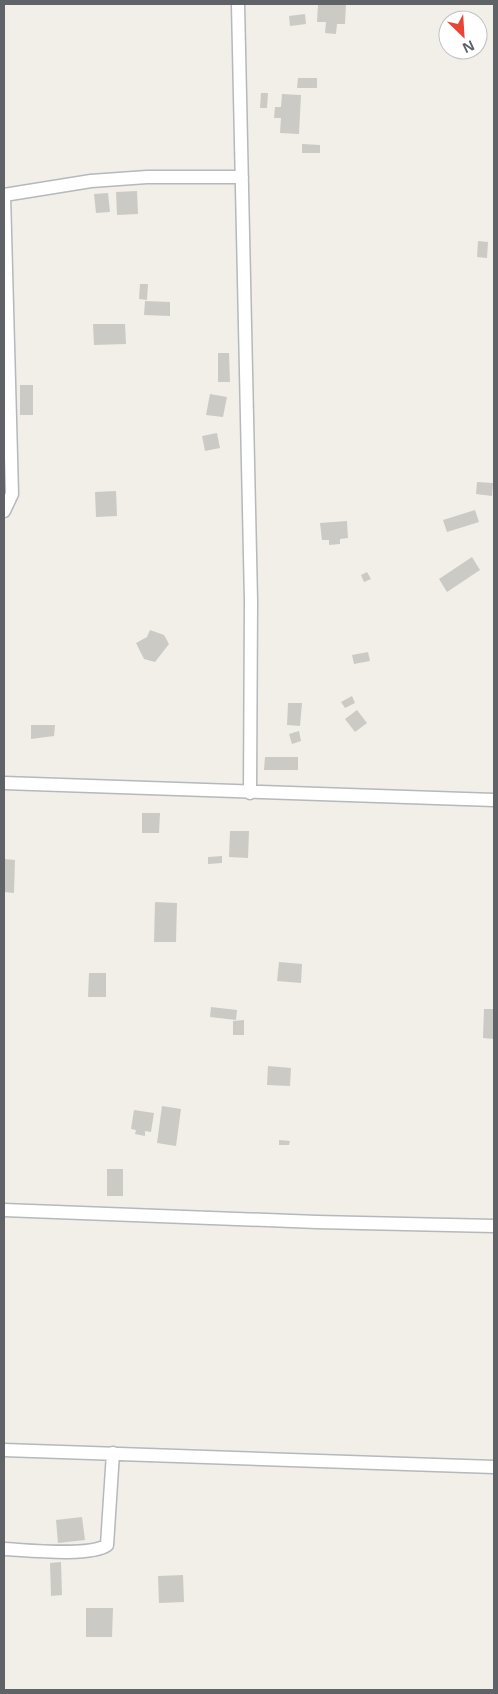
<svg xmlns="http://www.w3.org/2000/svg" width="498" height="1694" font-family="'Noto Sans',sans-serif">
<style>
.building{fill:#cccac5}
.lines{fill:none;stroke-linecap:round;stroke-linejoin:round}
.minor-casing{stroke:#b5b8bc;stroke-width:15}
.minor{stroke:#fff;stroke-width:12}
</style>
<rect width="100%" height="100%" fill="#f1efe8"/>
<path class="building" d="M318 4H346L345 24H337L336 34 325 33 326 22H317Z
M305 14 306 24 290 26 289 16Z
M298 78H317V88H297Z
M261 93H268L267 108H260Z
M282 94 301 95 299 134 280 133 281 118H274L275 107H281Z
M302 144 320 145V153H302Z
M137 191 138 214 117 215 116 192Z
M108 193 110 212 96 213 94 194Z
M478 241 488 242 487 258 477 257Z
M140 284H148L147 300 139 299Z
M145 301 170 302V316L144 315Z
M93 324H125L126 344 94 345Z
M218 353H229L230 382H218Z
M20 385H33V415H20Z
M210 394 227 397 223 417 206 415Z
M217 433 220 448 205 451 202 436Z
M477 482 493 483 492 496 476 494Z
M116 491 117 516 96 517 95 492Z
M475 510 479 522 447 532 443 520Z
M347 521 348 538 340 539V544L329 545V540H322L320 523Z
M472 557 480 570 447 592 439 579Z
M367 572 371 579 364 582 361 575Z
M150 630 164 635 169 644 155 662 144 659 136 643 147 637Z
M368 652 370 661 354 664 352 655Z
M352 696 355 703 345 708 341 702Z
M288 703H302L300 726 287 725Z
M357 710 367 723 355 732 345 719Z
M31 725H55L54 736 31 739Z
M299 731 301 741 292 744 289 734Z
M265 757H298V770H264Z
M142 813H160L159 833H142Z
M230 831H249L248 858 229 857Z
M222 856V863L208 864V857Z
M4 859 15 860 14 893 4 892Z
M155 902 177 903 176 942H154Z
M279 962 302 964 301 983 277 981Z
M89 973H106V997H88Z
M211 1007 237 1010 236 1020 210 1017Z
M484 1009H494V1039L483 1038Z
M244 1020V1035H233V1021Z
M268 1066 291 1068 290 1086 267 1085Z
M162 1106 181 1109 176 1146 157 1143Z
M134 1110 154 1113 151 1132 145 1131V1136L135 1134 136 1130 131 1129Z
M279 1140 290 1141 289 1145H279Z
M107 1169H123V1196H107Z
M82 1517 85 1540 58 1543 56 1520Z
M61 1562 62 1595 51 1596 50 1563Z
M183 1575 184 1602 159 1603 158 1576Z
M86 1608H113L112 1637H86Z"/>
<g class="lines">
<defs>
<path id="minor" d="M238 4 251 601 250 793
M4 195 91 181 147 177H242
M4 511 12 494 4 195
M4 783 494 800
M4 1210 317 1222 494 1226
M4 1450 494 1467
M4 1549C26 1550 91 1557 107 1545L113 1453"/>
</defs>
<use href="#minor" class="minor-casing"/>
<use href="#minor" class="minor"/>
</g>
<rect width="498" height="1694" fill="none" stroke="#5f6368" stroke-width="10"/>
<g transform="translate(463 35) rotate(155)"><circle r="24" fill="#ffffff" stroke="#bfc1c3"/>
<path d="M0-4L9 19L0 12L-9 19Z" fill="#ea4335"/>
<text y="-8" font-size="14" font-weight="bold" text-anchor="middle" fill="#5f6368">N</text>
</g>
</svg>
